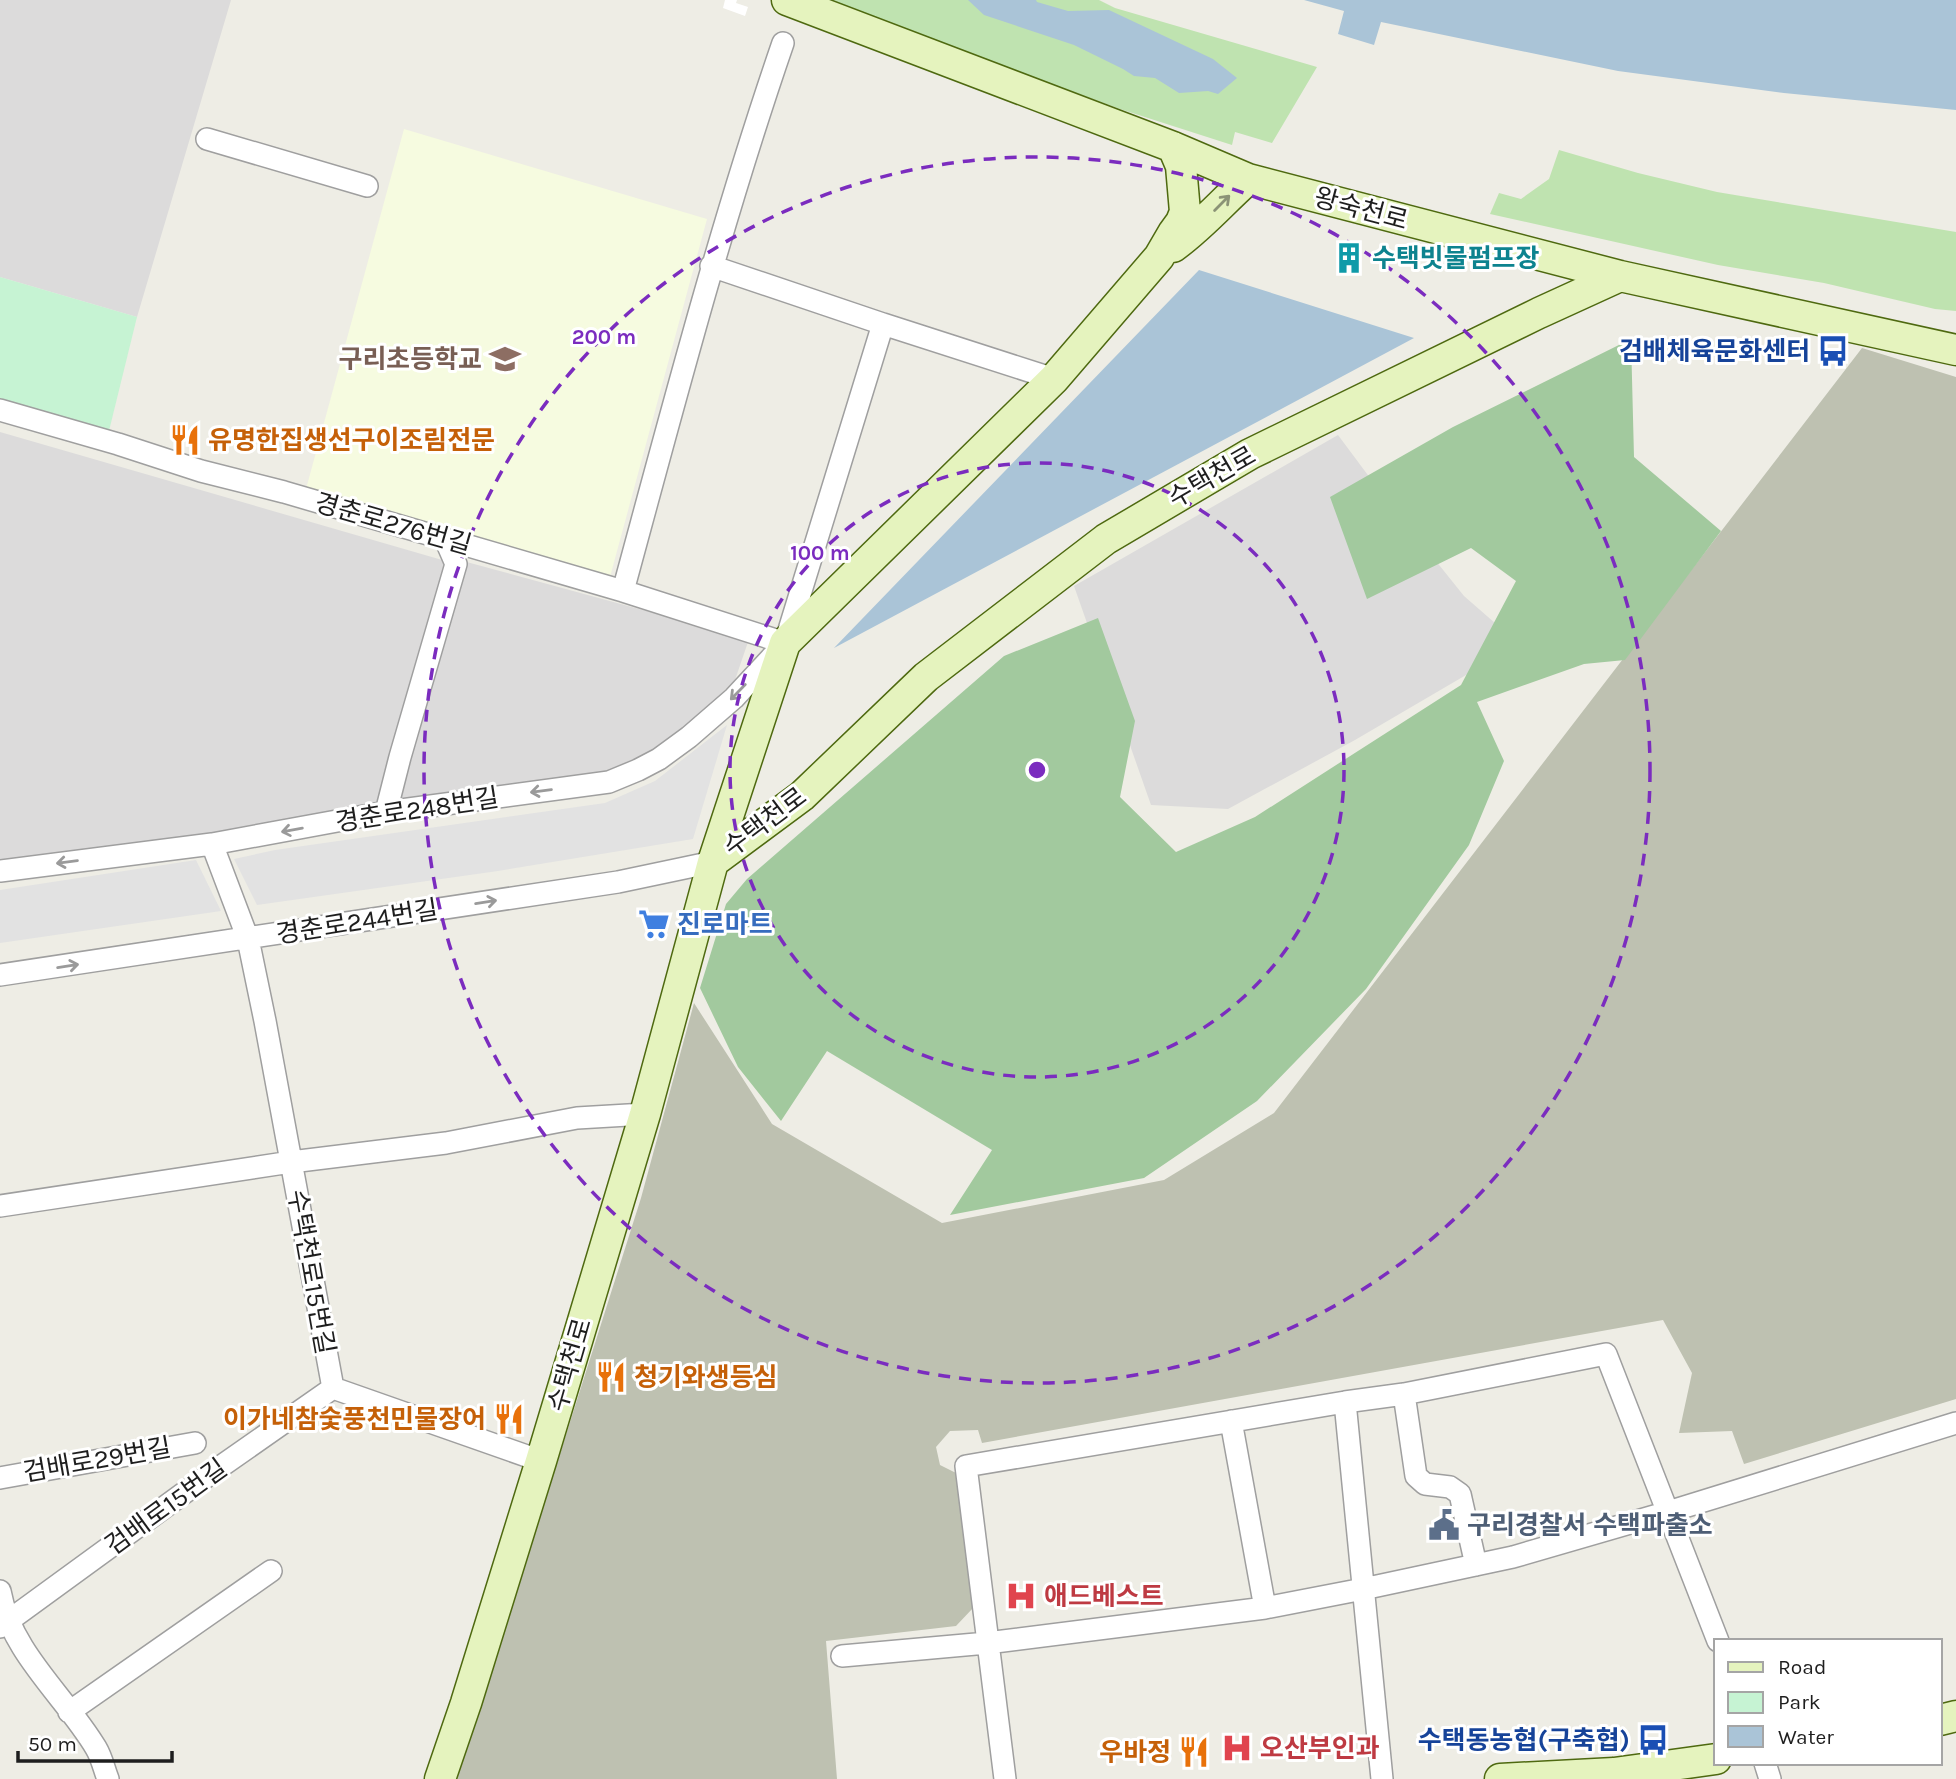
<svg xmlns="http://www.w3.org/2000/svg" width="1956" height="1779" font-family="Karla,'Noto Sans KR',sans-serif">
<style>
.residential{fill:#dcdbdb}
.education{fill:#f6fbe0}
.construction{fill:#bec1b1}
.grass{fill:#bfe3b0}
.forest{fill:#a2c99e}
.park{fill:#c6f3d3}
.parking{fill:#e2e2e2}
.water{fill:#aac4d7}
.pier{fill:#fff}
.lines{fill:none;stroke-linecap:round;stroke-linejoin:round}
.street-casing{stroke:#9f9f9f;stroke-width:24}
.secondary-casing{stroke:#4e6910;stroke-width:33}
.street{stroke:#fff;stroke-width:21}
.secondary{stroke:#e5f3be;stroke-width:30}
.oneway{stroke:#8b9376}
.oneway2{stroke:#9a9a9a}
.ring{fill:none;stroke:#7b2cbf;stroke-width:3.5;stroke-dasharray:12 9}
.labels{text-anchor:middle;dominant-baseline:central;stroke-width:6;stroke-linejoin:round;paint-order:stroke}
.street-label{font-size:26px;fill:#1e1e1e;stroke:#fff}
.culture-label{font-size:26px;font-weight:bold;fill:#0d838f;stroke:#fff;text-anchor:start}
.transit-label{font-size:26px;font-weight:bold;fill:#164399;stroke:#fff;text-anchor:end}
.education-label{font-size:26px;font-weight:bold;fill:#785e54;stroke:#fff;text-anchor:end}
.food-label{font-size:26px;font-weight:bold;fill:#c56008;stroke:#fff;text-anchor:start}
.shop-label{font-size:26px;font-weight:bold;fill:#366cbe;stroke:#fff;text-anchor:start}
.service-label{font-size:26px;font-weight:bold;fill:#4e5e75;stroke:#fff;text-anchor:start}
.health-label{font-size:26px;font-weight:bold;fill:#be3a42;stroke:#fff;text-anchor:start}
.centre{fill:#7b2cbf;stroke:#fff;stroke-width:3.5}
.ring-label{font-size:21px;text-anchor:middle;font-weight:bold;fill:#7b2cbf;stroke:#fff;stroke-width:6;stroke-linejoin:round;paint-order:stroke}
</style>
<rect width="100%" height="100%" fill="#eeede5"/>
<path class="residential" d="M0 0H231L137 317 0 277Z
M0 432 456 564 373 819 0 879Z
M1338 435 1379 490 1464 596 1519 644 1355 740 1228 809 1151 805 1074 586Z
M463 561 749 639 735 680 647 767 396 815Z"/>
<path class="education" d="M404 129 707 219 607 588 303 500Z"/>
<path class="construction" d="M1862 348 1956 377V1399L1744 1464 1732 1431 1679 1433 1692 1373 1663 1320 982 1443 978 1430 950 1431 936 1447 940 1465 958 1474 973 1608 956 1626 826 1641 837 1779H457L641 1198 694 1003 772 1124 942 1223 1164 1180 1274 1113Z"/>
<path class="grass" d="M821 0H1099L1115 8 1317 67 1272 143 1235 132 1232 145 1120 109Z
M1559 150 1638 173 1717 192 1956 232V311L1935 309 1824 283 1718 265 1490 214 1499 193 1521 199 1549 179Z"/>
<path class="forest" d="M1631 339 1634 457 1721 531 1625 660 1584 664 1477 702 1504 761 1469 845 1366 989 1257 1101 1144 1178 950 1215 992 1150 827 1051 781 1121 738 1067 700 988 726 904 747 879 1004 656 1098 618 1135 721 1120 797 1176 852 1255 817 1461 685 1516 581 1471 548 1367 599 1330 497 1453 427Z"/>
<path class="park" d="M0 277 137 317 107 439 0 412Z"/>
<path class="parking" d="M727 725 693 839 498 871 257 905 234 859 275 850 605 803 655 781Z
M196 860 221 911 0 943V890Z"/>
<path class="water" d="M968 0H1036L1037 2 1068 11 1109 10 1213 59 1237 78 1218 94 1208 91 1179 93 1155 78 1134 76 1123 69 1074 45 984 15Z
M1304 0H1956V110L1784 93 1618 71 1381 22 1374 45 1338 34 1344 11Z
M1199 270 1414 338 834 648Z"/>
<path class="pier" d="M725 0H737L736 3 748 7 745 16 723 8Z"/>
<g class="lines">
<defs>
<path id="street" d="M207 139 367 186
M883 324 1054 379
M0 410 118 444 201 471 284 492 623 591 785 643
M623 591C673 407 721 223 783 43
M386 812 400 757 456 564 446 541
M212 844 248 939 265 1021 333 1388 541 1461
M0 871 212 844 386 812 609 782 638 770 659 759 689 737 734 698 785 643 883 324 711 266
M0 975 618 882 713 862
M0 1206 291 1162 446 1143 577 1118 645 1114
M1404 1394 1416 1476 1425 1484 1450 1487 1460 1494 1476 1565
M1345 1402 1382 1779
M1231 1421 1265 1608
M0 1478 195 1443
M0 1591C11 1653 65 1696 96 1748 102 1758 104 1769 108 1779
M0 1627 210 1474 333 1388
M842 1656 987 1643 1265 1608 1363 1589 1513 1557 1668 1512 1956 1423
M69 1712 271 1571
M1765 1763 1770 1779
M1005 1779 966 1466 1345 1402 1404 1394 1606 1354 1718 1641"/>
<path id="secondary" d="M787 0 1173 147 1248 179 1620 276 1956 350
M1173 247C1201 227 1223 201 1248 179
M713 862 802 796 926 677 1106 539 1250 454 1539 313 1620 276
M1940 1720 1956 1716
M440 1779 466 1703 541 1461 645 1114 713 862 785 643 1054 379 1159 257 1173 233 1181 222 1185 212 1181 166 1173 147
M1500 1779 1614 1773 1716 1759"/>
</defs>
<use href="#street" class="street-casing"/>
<use href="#secondary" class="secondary-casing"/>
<use href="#street" class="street"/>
<use href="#secondary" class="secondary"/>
</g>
<defs><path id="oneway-shaft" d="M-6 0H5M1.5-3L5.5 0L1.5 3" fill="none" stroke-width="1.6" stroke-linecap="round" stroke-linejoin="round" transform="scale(1.75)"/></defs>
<use class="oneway" href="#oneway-shaft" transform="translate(1222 203) rotate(-45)"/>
<g class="oneway2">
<use href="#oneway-shaft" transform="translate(738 692) rotate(134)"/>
<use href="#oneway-shaft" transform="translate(541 791) rotate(173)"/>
<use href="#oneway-shaft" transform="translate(292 830) rotate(170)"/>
<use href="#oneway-shaft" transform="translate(67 862) rotate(173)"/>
<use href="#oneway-shaft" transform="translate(486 902) rotate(-9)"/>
<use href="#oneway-shaft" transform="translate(68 966) rotate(-9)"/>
</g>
<g class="ring">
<circle cx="1037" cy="770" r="307"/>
<circle cx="1037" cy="770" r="613"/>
</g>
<defs>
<symbol id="building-bare" viewBox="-9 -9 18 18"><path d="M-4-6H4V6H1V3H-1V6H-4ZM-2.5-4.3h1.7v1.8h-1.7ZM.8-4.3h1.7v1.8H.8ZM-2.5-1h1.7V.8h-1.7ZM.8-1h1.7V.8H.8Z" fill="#0f9aa8" stroke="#fff" stroke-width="2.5" paint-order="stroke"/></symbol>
<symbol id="bus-bare" viewBox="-9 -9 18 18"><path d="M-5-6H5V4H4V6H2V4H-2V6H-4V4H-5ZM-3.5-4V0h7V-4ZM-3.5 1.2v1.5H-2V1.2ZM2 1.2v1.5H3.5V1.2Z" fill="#1a4fb4" stroke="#fff" stroke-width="2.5" paint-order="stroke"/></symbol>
<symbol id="school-bare" viewBox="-9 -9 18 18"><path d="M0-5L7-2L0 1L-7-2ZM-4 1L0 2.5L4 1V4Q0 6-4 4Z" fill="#8d6e63" stroke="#fff" stroke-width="2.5" paint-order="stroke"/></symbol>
<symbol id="restaurant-bare" viewBox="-9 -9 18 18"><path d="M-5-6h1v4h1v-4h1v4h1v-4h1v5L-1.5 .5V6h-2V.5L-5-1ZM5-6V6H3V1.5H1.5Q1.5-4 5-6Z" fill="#e8710a" stroke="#fff" stroke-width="2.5" paint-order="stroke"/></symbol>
<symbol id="supermarket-bare" viewBox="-9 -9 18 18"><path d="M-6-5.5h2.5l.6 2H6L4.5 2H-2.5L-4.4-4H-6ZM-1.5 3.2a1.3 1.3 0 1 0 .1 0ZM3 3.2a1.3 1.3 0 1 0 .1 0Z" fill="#3f7fe0" stroke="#fff" stroke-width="2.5" paint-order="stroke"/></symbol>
<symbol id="civic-bare" viewBox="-9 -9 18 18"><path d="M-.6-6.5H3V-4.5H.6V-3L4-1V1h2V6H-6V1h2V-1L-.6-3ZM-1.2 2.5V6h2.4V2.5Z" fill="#5c6f8a" stroke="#fff" stroke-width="2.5" paint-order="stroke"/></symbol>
<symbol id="hospital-bare" viewBox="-9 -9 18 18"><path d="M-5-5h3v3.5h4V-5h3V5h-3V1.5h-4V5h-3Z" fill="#e0444e" stroke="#fff" stroke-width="2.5" paint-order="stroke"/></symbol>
</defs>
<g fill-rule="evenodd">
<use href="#building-bare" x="1327" y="236" width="44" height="44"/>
<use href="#bus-bare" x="1811" y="329" width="44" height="44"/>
<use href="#school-bare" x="483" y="337" width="44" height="44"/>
<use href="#restaurant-bare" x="163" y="418" width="44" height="44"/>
<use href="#supermarket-bare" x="632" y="902" width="44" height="44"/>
<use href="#restaurant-bare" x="589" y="1355" width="44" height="44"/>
<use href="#restaurant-bare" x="487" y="1397" width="44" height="44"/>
<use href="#civic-bare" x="1422" y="1503" width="44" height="44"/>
<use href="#hospital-bare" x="999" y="1574" width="44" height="44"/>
<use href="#bus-bare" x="1631" y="1718" width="44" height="44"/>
<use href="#hospital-bare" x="1215" y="1726" width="44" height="44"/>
<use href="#restaurant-bare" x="1172" y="1730" width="44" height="44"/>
</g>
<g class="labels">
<g class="street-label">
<text transform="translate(1361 209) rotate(15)">왕숙천로</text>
<text transform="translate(1212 477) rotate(-30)">수택천로</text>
<text transform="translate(393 524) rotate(16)">경춘로276번길</text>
<text transform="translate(417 810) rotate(-9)">경춘로248번길</text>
<text transform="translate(765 822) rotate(-37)">수택천로</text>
<text transform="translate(357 922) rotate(-9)">경춘로244번길</text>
<text transform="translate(311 1272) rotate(80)">수택천로15번길</text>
<text transform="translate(570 1365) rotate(-74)">수택천로</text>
<text transform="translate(97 1460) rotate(-10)">검배로29번길</text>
<text transform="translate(166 1507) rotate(-36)">검배로15번길</text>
</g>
<g class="culture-label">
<text x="1372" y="258">수택빗물펌프장</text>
</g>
<g class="transit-label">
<text x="1810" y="351">검배체육문화센터</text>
<text x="1630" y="1740">수택동농협(구축협)</text>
</g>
<g class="education-label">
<text x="482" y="359">구리초등학교</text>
</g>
<g class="food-label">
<text x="208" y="440">유명한집생선구이조림전문</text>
<text x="634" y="1377">청기와생등심</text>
<text x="486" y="1419" text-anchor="end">이가네참숯풍천민물장어</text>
<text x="1171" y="1752" text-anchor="end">우바정</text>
</g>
<g class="shop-label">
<text x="677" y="924">진로마트</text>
</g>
<g class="service-label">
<text x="1467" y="1525">구리경찰서 수택파출소</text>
</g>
<g class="health-label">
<text x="1044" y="1596">애드베스트</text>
<text x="1260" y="1748">오산부인과</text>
</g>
</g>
<circle cx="1037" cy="770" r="10" class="centre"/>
<g class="ring-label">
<text x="604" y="344">200 m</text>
<text x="820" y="560">100 m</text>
</g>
<rect x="1714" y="1639" width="228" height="126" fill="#ffffff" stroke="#a5a5a5" stroke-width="2"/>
<rect x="1728" y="1662" width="35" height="10" fill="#e5f3be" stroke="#a5a5a5" stroke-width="2"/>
<text x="1778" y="1674" font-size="21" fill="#1e1e1e">Road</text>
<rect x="1728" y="1692" width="35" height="21" fill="#c6f3d3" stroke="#a5a5a5" stroke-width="2"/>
<text x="1778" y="1709" font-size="21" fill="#1e1e1e">Park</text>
<rect x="1728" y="1726" width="35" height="21" fill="#aac4d7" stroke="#a5a5a5" stroke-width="2"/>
<text x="1778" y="1744" font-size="21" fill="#1e1e1e">Water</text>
<path d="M18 1751v10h154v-10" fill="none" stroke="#1e1e1e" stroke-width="3.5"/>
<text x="28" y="1751" font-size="21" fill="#1e1e1e" stroke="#ffffff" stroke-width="5" paint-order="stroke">50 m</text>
</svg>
